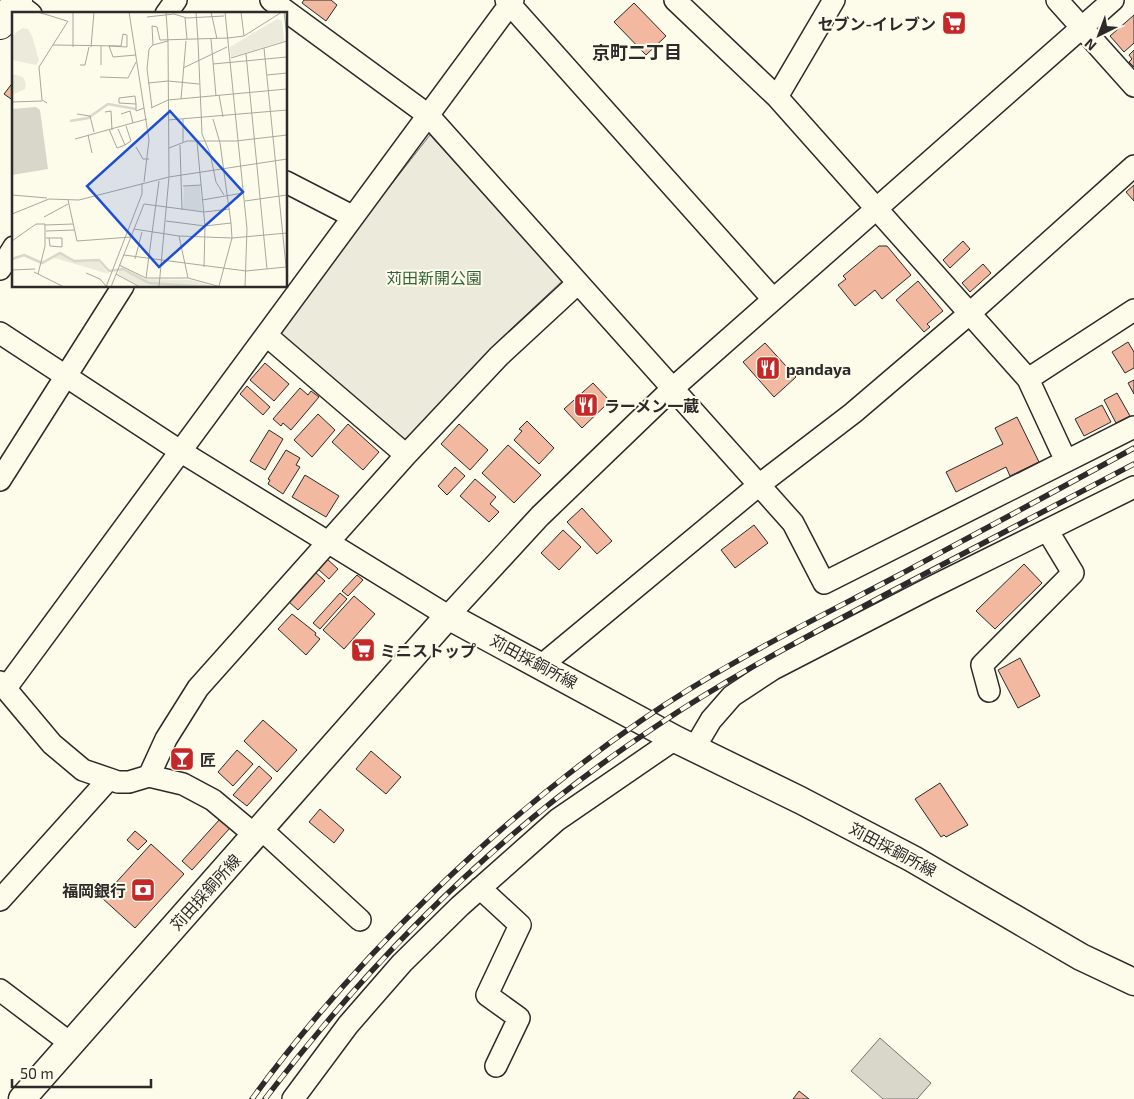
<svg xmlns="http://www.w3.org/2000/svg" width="1134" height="1099" font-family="'Exo 2','Noto Sans JP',sans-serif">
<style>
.green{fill:#ecebdb;stroke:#74746e}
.water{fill:#d8d7c9;stroke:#74746e}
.building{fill:#f2b8a0;stroke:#2b2b2b}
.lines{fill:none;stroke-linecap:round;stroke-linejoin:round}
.minor-casing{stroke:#2b2b2b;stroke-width:24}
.major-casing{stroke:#2b2b2b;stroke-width:29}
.highway-casing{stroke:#2b2b2b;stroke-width:30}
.minor{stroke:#fdfbea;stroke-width:21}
.major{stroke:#fdfbea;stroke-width:26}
.highway{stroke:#fdfbea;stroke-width:28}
.rail-casing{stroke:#2b2b2b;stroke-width:5.5}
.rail{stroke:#fdfbea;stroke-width:4;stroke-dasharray:11;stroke-linecap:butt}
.labels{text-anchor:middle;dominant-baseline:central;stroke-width:4;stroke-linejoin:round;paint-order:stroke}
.poi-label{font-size:16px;font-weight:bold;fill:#2b2b2b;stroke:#fdfbea;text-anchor:start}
.park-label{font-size:16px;fill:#34623c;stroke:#fdfbea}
.street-label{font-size:16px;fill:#2b2b2b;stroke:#fdfbea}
.neighbourhood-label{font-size:18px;font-weight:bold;fill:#2b2b2b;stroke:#fdfbea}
.inset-river{fill:none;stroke:#d8d7c9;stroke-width:2.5}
.inset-road{fill:none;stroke:#a9a89e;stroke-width:1}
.view{fill:#1d4ed8;fill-opacity:0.15;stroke:#1d4ed8;stroke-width:2.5}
.inset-edge{fill:none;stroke:#2b2b2b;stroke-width:2.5}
</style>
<rect width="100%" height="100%" fill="#fdfbea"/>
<path class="green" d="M430 135 562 281 492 347 404 442 276 332Z"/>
<path class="water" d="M880 1038 931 1083 917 1099H883L851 1071Z"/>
<path class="building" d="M304 0H331L337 5 326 21 302 3Z
M634 3 666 36 646 55 614 22Z
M1134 15V43L1124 52 1110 36Z
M1134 50V67L1129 62 1132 59 1129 55Z
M14 81V101L4 94Z
M1134 185V201L1126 192Z
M963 241 970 249 950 268 943 260Z
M879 246H887L911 275 882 299 875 290 855 306 838 285 846 279 843 276Z
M983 264 991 273 970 292 962 283Z
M918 281 943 311 927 324 930 327 924 332 896 300Z
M1128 342 1134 352V368L1125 373 1112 352Z
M765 343 796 377 774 397 743 362Z
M265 363 289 384 274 401 250 380Z
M1134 380V394L1128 383Z
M593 383 610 401 582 428 564 409Z
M247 386 270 407 263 415 240 394Z
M300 388 308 395 311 391 319 397 291 430 283 423 281 426 273 419Z
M1117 393 1130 416 1116 423 1104 400Z
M1102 405 1111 422 1084 436 1075 419Z
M318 414 335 430 312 457 294 440Z
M1017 417 1039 462 1010 476 1006 467 956 492 946 472 1003 444 995 428Z
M527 421 554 448 539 464 514 440 522 431 519 429Z
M348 424 379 452 363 470 332 442Z
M459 424 488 450 470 470 441 444Z
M269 430 283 439 265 470 250 461Z
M508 445 541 475 514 503 482 473Z
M286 450 300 458 296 465 300 467 283 494 268 484 270 480 268 479Z
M455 467 465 476 447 495 438 486Z
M305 475 339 496 326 517 292 497Z
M475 479 496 497 490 504 499 512 489 522 460 496Z
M582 508 612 541 597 554 567 522Z
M754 525 768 543 735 568 721 550Z
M563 530 581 547 559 570 541 553Z
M327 559 338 569 329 579 318 569Z
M1024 564 1042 583 995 629 976 611Z
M315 572 325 581 298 610 289 602Z
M357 575 363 580 348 596 342 591Z
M340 593 347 599 320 629 313 623Z
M354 596 375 614 344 649 323 630Z
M292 614 316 633 315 635 320 639 306 655 278 629Z
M1020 658 1040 696 1018 708 998 670Z
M263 720 297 750 277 772 244 741Z
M237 750 253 764 233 786 218 772Z
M371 751 401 777 386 794 356 769Z
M259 766 272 778 247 806 233 795Z
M940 783 968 825 946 837 944 835 941 837 915 799Z
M320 809 344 830 334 843 309 822Z
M220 819 230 828 192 870 182 861Z
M135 831 147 841 138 850 127 840Z
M151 844 184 874 135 928 102 898Z
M799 1091 809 1099H793Z"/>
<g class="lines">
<defs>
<path id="minor" d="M13 0 31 14
M271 0 428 115 793 523 824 583 1134 427
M506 0 773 299
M675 0 777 97 1028 379 1066 461
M1057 0 1134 86
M166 14 176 0
M777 97 834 0
M286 182 352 216
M0 269 14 247
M0 333 180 451 448 616 540 516 672 389 1113 0
M266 335 406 455
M1028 379 1134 310
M0 480 123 286
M542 665 759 485 853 413 969 314 1134 166
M0 682 52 744 83 770 118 782H129L149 776 183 784 213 800 256 836
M6 688 513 0
M989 691 982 665 1073 573 1047 530
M695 747 711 720 732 696 773 669 928 589 1134 487
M149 776 166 739 198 688 406 455 499 356 578 283
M261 829 360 920
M480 888 520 925 487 995 519 1018 496 1066
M0 900 108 780
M0 990 70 1043
M293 1099 348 1025 402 963 460 906 557 820 675 739"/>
<path id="major" d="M22 1099 448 616 675 739 800 800 913 859 1081 957 1134 982"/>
<path id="highway" d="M0 25 18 0"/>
</defs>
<use href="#minor" class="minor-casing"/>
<use href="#major" class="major-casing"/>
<use href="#highway" class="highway-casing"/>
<use href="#minor" class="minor"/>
<use href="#major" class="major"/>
<use href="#highway" class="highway"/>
<defs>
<path id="rail" d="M252 1099C354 959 499 818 642 720 723 664 812 621 899 575 977 533 1056 491 1134 448
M265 1099C374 956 505 826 655 727 730 676 812 634 892 591 973 549 1053 506 1134 464"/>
</defs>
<use href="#rail" class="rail-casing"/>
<use href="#rail" class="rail"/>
</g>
<defs>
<symbol id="supermarket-square" viewBox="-11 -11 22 22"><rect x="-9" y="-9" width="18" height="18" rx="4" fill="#c62828" stroke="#fdfbea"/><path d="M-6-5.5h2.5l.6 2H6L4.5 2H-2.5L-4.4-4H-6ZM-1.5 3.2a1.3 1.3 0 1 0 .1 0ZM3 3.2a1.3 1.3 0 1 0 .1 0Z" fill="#fff"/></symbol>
<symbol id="restaurant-square" viewBox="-11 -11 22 22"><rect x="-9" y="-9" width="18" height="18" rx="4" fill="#c62828" stroke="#fdfbea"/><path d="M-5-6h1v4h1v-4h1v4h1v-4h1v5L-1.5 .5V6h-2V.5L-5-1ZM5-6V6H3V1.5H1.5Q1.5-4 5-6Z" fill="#fff"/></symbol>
<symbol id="bar-square" viewBox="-11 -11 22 22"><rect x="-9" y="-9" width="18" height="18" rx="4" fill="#c62828" stroke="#fdfbea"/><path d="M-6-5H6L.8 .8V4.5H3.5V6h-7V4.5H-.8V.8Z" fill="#fff"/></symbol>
<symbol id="bank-square" viewBox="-11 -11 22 22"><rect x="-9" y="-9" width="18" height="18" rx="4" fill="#c62828" stroke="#fdfbea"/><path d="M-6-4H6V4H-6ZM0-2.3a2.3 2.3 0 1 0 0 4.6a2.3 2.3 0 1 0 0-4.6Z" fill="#fff"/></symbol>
</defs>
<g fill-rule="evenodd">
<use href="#supermarket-square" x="940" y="9" width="28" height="28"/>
<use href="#restaurant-square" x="754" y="354" width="28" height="28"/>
<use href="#restaurant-square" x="572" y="391" width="28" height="28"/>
<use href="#supermarket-square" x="349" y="636" width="28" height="28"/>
<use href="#bar-square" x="168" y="745" width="28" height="28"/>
<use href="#bank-square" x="129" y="876" width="28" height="28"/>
</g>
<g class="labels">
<g class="poi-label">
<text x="936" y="23" text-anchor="end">セブン-イレブン</text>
<text x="786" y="368">pandaya</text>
<text x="604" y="405">ラーメン一蔵</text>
<text x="380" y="650">ミニストップ</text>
<text x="200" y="759">匠</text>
<text x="126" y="890" text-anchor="end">福岡銀行</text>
</g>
<g class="park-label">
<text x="434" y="277">苅田新開公園</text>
</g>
<g class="street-label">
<text transform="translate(534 661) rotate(28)">苅田採銅所線</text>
<text transform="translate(893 849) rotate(28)">苅田採銅所線</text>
<text transform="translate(205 892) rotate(-48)">苅田採銅所線</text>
</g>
<g class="neighbourhood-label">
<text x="637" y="52">京町二丁目</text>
</g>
</g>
<g transform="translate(12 12)">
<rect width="275" height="275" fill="#fdfbea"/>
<path d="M265 7 270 9 272 29 219 45 218 35ZM10 16 16 17 20 24 27 48 24 53 0 48V24ZM0 62 11 65 14 72 13 77 0 83ZM172 174H188L190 199 171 197ZM47 241 61 250 86 249 97 262 39 245ZM109 255 135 267 178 268 206 275H130L106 262Z" fill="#ecebdb"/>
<path d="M24 95 28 98 36 157 0 163V97Z" fill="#d8d7c9"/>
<path class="inset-river" d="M58 109 76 106 96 92 124 97M0 247 12 243 30 251 48 241 62 249 87 248 97 259 111 257 137 271 198 275"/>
<path class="inset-road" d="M26 0 55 9M61 0V35M117 0 137 128 132 170M154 0 156 29M184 0 186 29M199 0 205 27M213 0 235 217 233 275M229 0 232 24M272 0 275 24M135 5 162 2 175 6 212 4M173 6 175 27M216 26 232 24 270 0M199 27 204 84M156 29 141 33 140 14 145 15 148 28 216 26M186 29 190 122 198 141 204 170 212 183M41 33 109 34 111 22 115 23V35L97 34M89 34V53M97 34 101 45 124 43M79 35 82 0M252 36 275 264M234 42 255 257M219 46 275 29M201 52 275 45M68 53H73L77 35M171 56 215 35M255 63 275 61M88 65 116 66 124 50M136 71 156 69 187 72M221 82 275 77M207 83 211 105M169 87 174 29M0 90 30 89M35 91 30 88 27 55 56 9M124 92 123 84 107 86V91L124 92V99L132 96M139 96 156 88 221 82M140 96 135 57 137 37 141 33M93 100 99 99 100 118M65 102 78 104 82 120M109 102 118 99 121 111M171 107V130M201 107 208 131 219 211 220 226 207 274M156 108 275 98M97 117 105 136 113 133M106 117 113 133 119 129 114 114M76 123 80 141M63 127 135 107M185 130 193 214 192 255M168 133 170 198M124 135 131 147H137M157 136 175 129H224L275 123M147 169 134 266H176L209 275M171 174 189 173M0 183 35 186M56 188 65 229 119 225M190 188 231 181M233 189 275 183M0 202 37 187 67 188 157 165 156 29M32 205 56 192M154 209 193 214 219 211M33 213 61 212M122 217 167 224 220 226 275 221M34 219 62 218M167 224 176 266M34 226H50V235L38 234 37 226M0 229 24 212H33V234L26 262M112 243 234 259 274 255M123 247 130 220M107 253 134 266M0 258 23 257M22 260 52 275M74 261 88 267 94 274M104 262 128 275M94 275 130 182V171M99 275 132 192 192 200 218 197M147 275 157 165 275 147"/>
<path class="view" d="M158 99 231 180 147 255 75 174Z"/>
<rect width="275" height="275" class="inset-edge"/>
</g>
<g transform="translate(1099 35) rotate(222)" stroke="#fdfbea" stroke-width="4" paint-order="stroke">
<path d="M0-4L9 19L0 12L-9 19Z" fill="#2b2b2b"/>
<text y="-8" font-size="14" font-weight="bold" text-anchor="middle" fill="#2b2b2b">N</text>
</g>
<path d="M12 1079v8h139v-8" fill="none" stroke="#2b2b2b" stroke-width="2.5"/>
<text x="20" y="1079" font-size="15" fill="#2b2b2b" stroke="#fdfbea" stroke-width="4" paint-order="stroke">50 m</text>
</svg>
